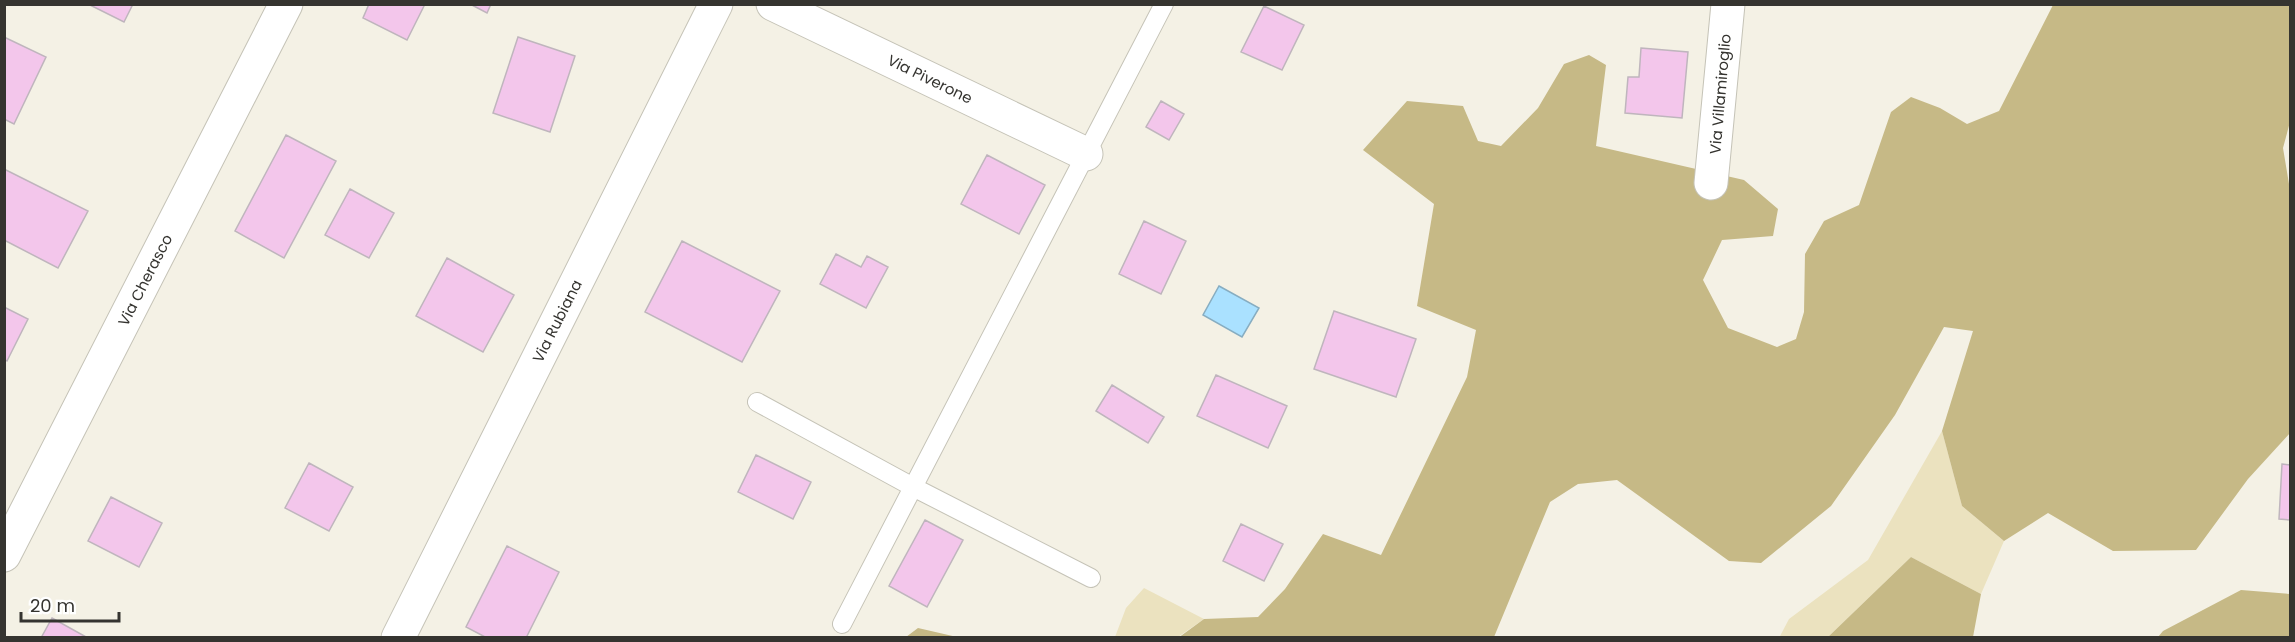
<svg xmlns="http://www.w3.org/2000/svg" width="2295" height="642" font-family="Poppins,sans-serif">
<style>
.green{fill:#ebe2bf}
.forest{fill:#c6b986}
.water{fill:#aae1ff;stroke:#87adc1;stroke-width:1.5}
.building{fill:#f3c6eb;stroke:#bfb5bd;stroke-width:1.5}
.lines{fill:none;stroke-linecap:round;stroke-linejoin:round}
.service-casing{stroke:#c5c3b7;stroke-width:20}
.minor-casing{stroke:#c5c3b7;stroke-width:35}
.service{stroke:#fff;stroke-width:18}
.minor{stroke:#fff;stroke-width:33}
.labels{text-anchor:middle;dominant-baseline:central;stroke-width:4.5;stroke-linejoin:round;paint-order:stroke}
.street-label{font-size:15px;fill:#353430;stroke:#fff}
</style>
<rect width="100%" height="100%" fill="#f4f1e5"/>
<path class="green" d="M1942 431 1962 506 2004 541 1981 594 1911 557 1828 637 1779 638 1789 619 1868 560Z
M1144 588 1204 619 1178 637H1115L1126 608Z"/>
<path class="forest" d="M2053 5H2290V122L2283 148 2290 190V433L2248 479 2196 550 2113 551 2048 513 2004 541 1962 506 1942 431 1973 331 1944 327 1895 415 1831 506 1761 563 1729 561 1617 480 1578 484 1550 502 1494 637 1178 638 1204 619 1258 617 1285 589 1323 534 1381 555 1467 377 1476 330 1417 306 1434 204 1363 150 1407 101 1463 106 1478 141 1501 146 1538 108 1564 64 1589 55 1606 65 1596 146 1744 180 1778 209 1773 236 1722 240 1703 280 1728 328 1777 347 1796 339 1804 312 1805 254 1824 221 1859 205 1891 112 1911 97 1940 108 1967 124 1999 111Z
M1911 557 1981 594 1973 637H1828Z
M2241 590 2290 594V637H2158L2163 631Z
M918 628 957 637H906Z"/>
<path class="water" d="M1219 286 1259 308 1242 337 1203 315Z"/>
<path class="building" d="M88 4H133L124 22Z
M369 4H425L407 40 363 18Z
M470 4H491L487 13Z
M1264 6 1304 25 1282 70 1241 52Z
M4 37 46 57 14 124 4 119Z
M518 37 575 56 550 132 493 113Z
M1641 48 1688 52 1682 118 1625 113 1628 77H1639Z
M1161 101 1184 114 1169 140 1146 127Z
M286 135 336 161 284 258 235 231Z
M987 155 1045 185 1019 234 961 204Z
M4 169 88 211 58 268 4 240Z
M350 189 394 213 369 258 325 235Z
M1144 221 1186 241 1161 294 1119 274Z
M682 241 780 291 742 362 645 312Z
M836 254 861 267 867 256 888 267 866 308 820 284Z
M447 258 514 295 483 352 416 316Z
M4 307 28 319 7 361 4 359Z
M1334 311 1416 339 1396 397 1314 369Z
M1216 375 1287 406 1268 448 1197 416Z
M1112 385 1164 417 1148 443 1096 411Z
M756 455 811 482 793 519 738 492Z
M309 463 353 487 329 531 285 508Z
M2282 464 2290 465V520L2279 519Z
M111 497 162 523 139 567 88 541Z
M925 520 963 540 927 607 889 586Z
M1241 524 1283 544 1264 581 1223 561Z
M507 546 559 572 526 638H487L466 627Z
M52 618 88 638H41Z"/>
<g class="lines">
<defs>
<path id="service" d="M757 402 913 487 1091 578
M842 624 1164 4"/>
<path id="minor" d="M773 4 1086 154
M1711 183 1728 4
M4 555 286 4
M398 638 716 4"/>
</defs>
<use href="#service" class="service-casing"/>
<use href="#minor" class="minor-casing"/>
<use href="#service" class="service"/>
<use href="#minor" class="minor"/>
</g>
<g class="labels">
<g class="street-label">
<text transform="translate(930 79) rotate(26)">Via Piverone</text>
<text transform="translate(1720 94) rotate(-85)">Via Villamiroglio</text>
<text transform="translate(145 280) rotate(-63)">Via Cherasco</text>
<text transform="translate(557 321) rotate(-63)">Via Rubiana</text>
</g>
</g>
<rect width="2295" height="642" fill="none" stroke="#353430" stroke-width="12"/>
<path d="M21 612v9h98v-9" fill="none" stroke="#353430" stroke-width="3"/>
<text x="30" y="612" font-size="18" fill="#353430" stroke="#ffffff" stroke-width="4.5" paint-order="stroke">20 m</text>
</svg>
